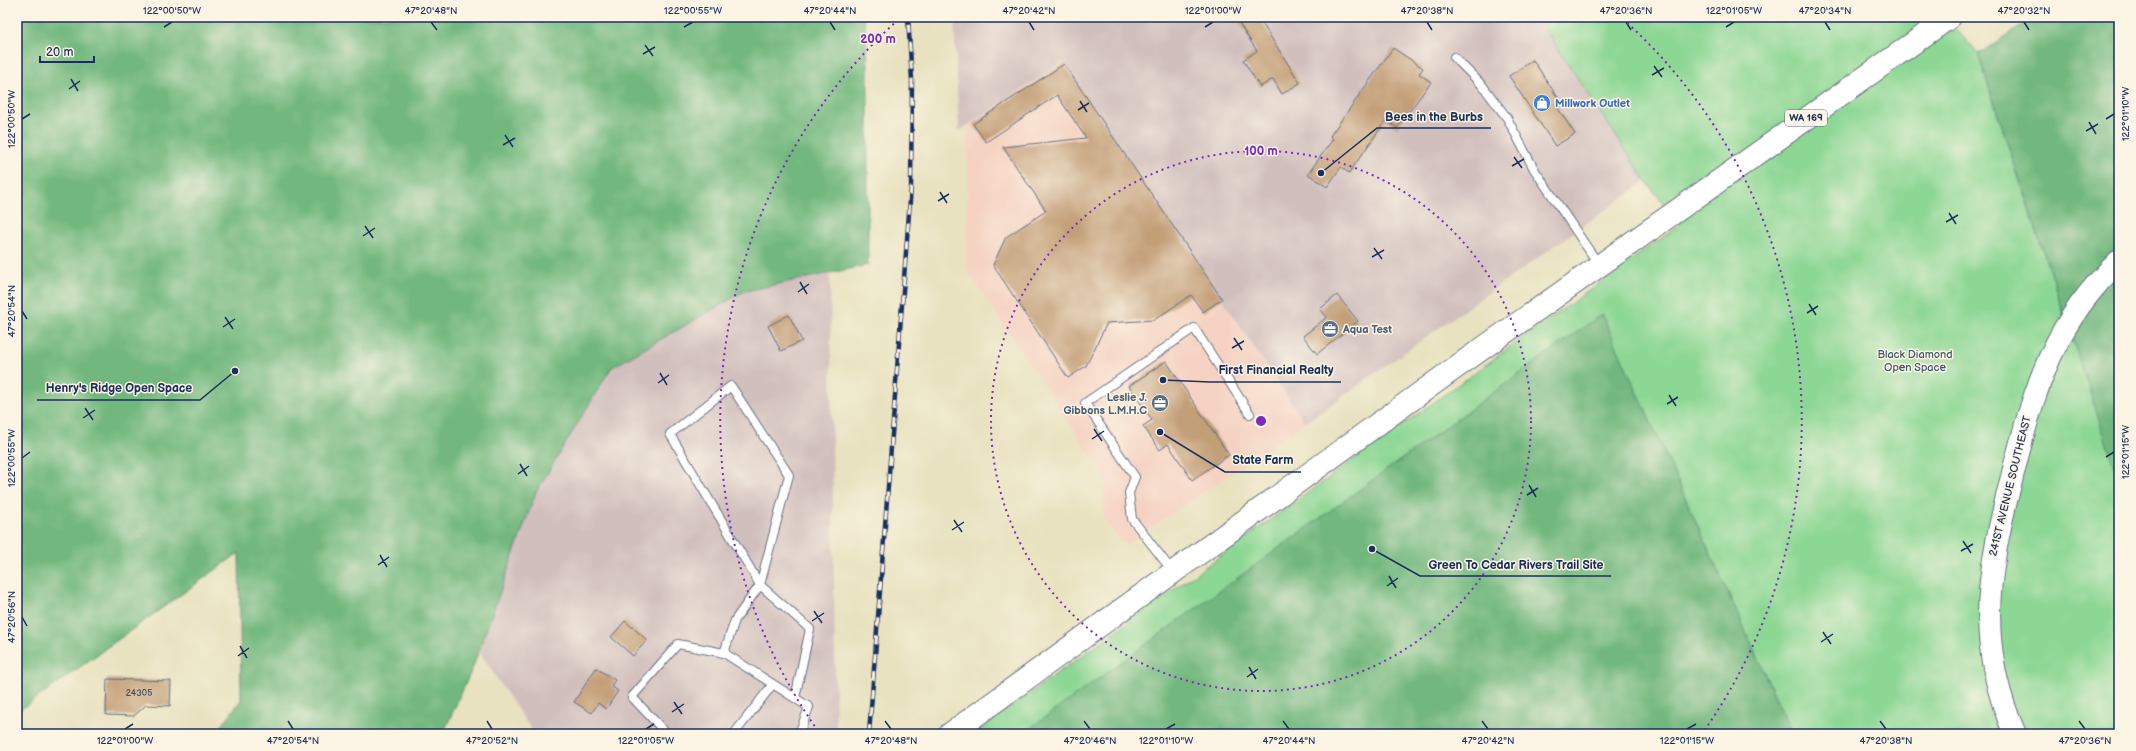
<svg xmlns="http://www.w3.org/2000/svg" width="2136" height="751" font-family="'Balsamiq Sans',sans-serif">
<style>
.built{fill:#f5d2c2}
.industrial{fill:#d1bfbd}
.green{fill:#8dd794;stroke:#548379}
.forest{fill:#72b87e;stroke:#46746e}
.building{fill:#c39f78}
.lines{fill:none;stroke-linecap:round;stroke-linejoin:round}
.lane-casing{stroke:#636e80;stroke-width:10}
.secondary-casing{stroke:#636e80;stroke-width:24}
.primary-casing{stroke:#636e80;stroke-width:24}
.lane{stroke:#fff;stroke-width:8}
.secondary{stroke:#fff;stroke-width:22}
.primary{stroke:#fff;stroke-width:22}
.rail-casing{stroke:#1b2f5e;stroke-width:4.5}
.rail{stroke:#fcf5e5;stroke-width:3;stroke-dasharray:9;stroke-linecap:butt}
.ticks{fill:none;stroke:#1b2f5e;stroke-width:1.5}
.ring{fill:none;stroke:#7b2cbf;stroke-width:2;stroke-dasharray:2 4}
.labels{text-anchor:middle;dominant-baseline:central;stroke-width:3;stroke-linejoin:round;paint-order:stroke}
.number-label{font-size:9px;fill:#454b64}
.shield{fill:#fcf5e5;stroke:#5e6a86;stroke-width:1}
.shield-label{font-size:10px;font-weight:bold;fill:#1b2f5e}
.shop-label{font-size:11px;font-weight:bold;fill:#366cbe;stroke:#fcf5e5;text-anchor:start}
.service-label{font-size:11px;font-weight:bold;fill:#4e5e75;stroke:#fcf5e5;text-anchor:start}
.park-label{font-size:11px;fill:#38596c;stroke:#fcf5e5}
.street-label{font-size:11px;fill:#1b2f5e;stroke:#fcf5e5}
.centre{fill:#7b2cbf;stroke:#fcf5e5;stroke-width:2}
.ring-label{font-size:12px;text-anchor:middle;font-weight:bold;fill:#7b2cbf;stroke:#fcf5e5;stroke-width:3;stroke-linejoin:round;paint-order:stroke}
.leader{fill:none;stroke:#1b2f5e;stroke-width:1.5}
.callout-dot{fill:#1b2f5e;stroke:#fcf5e5;stroke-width:1.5}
.callout-label{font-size:12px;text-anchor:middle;font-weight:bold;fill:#1b2f5e;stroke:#fcf5e5;stroke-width:3;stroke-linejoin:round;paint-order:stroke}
.neatline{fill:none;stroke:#1b2f5e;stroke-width:1.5}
.ticks-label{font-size:10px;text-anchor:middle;fill:#1b2f5e}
</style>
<rect width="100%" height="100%" fill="#fcf5e5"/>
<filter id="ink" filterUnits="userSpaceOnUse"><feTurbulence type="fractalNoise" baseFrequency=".025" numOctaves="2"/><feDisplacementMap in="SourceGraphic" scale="8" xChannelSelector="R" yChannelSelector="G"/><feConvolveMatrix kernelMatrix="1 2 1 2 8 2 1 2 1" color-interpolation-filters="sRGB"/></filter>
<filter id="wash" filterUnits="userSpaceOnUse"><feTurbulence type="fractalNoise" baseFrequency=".012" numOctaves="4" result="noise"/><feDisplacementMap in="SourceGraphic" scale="16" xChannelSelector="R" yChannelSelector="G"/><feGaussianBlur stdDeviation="0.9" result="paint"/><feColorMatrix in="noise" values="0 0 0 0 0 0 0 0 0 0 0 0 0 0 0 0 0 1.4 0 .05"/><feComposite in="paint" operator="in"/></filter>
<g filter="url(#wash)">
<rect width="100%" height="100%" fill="#e8e2c0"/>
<path class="built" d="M1063 62 1305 423 1125 546 1103 519 1105 476 967 270 968 125Z"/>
<path class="industrial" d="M954 17H1537L1646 181 1305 423 1063 62 959 131Z
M829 205 836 734H534L363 477Z"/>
<path class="green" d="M1537 17H1945L1978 54 2076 351 2119 290V734H1792L1660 443 1255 734H973L1680 225 1646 181Z"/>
<path class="forest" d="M17 17H864L868 65V265L745 291 611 368 536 492 473 667 443 734H215L241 700 239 553 17 712Z
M2036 17H2119V480L1978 54Z
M1602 314 1792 734H1022Z"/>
<g id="blocks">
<path class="building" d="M1235 17H1258L1300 83 1282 94 1273 79 1260 87 1243 60 1257 51Z
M1393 48 1423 68 1419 74 1431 82 1397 128 1386 120 1349 173 1341 167 1327 187 1308 174 1333 139 1330 136Z
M1533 60 1560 101 1555 104 1575 134 1555 146 1509 76Z
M1064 64 1222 299 1203 312 1191 295 1154 320 1107 323 1086 366 1068 378 993 265 1006 237 1046 211 1003 147 1086 138 1057 95 986 142 973 124Z
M1337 295 1358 321 1317 354 1303 336 1327 317 1320 309Z
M789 315 802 341 781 351 768 326Z
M1166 361 1229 455 1192 480 1168 444 1160 450 1143 426 1152 420 1129 386Z
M625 621 647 640 633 656 611 637Z
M596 668 615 680 611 686 618 691 606 709 598 703 592 713 574 702Z
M107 679 171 681 170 706 146 705 134 716 106 715Z"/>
</g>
</g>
<g filter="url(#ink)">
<use href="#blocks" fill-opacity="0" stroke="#636e80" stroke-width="1"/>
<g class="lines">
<defs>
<path id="lane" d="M1454 57 1482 85 1507 118 1534 169 1599 265
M1173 572 1132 519 1129 493 1135 477 1085 403 1194 328 1250 414
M795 698 810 629 760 585 670 434 731 386 789 475 760 585 735 620 724 653 809 707 799 734
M667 734 632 697 678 644 724 653
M734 734 773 684"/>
<path id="secondary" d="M2015 734C1972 638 1990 562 2015 465 2036 384 2055 321 2119 261"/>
<path id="primary" d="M950 734 1455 368 1950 17"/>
</defs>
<use href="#lane" class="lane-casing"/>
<use href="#secondary" class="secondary-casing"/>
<use href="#primary" class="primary-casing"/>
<use href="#lane" class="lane"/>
<use href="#secondary" class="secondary"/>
<use href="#primary" class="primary"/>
<defs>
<path id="rail" d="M869 734 911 187 912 80 908 17"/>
</defs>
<use href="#rail" class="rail-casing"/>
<use href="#rail" class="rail"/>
</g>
</g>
<path class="ticks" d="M431 22 437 30M830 22 835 30M1029 22 1034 30M1427 22 1432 30M1626 22 1631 30M1825 22 1830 30M2024 22 2029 30M164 27 172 22M684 27 693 22M1205 27 1213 22M1726 27 1734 22M645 45 653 56M643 54 655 47M1654 66 1662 77M1652 75 1664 68M71 79 78 91M69 89 80 81M1080 101 1087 112M1078 110 1089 103M22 119 30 114M2106 119 2114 114M2089 122 2096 134M2086 131 2098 124M505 135 513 147M503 145 515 138M1514 157 1522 168M1512 166 1524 159M940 192 947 203M938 201 949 194M1949 213 1956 224M1946 222 1958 215M365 226 373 238M363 236 375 228M1374 248 1382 259M1372 257 1384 250M800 282 807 294M798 292 809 284M1809 304 1816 315M22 311 27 319M1807 313 1818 306M225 317 233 329M223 327 235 319M1234 338 1242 350M1232 348 1244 341M660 373 667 385M658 383 669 375M1669 395 1676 406M1667 404 1678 397M85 408 93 420M83 418 95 410M1094 429 1102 441M1092 439 1104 431M2106 457 2114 452M22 458 30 452M520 464 527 476M518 474 529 466M1529 485 1536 497M1527 495 1538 488M954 520 962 532M952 530 964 522M1963 541 1971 553M1961 551 1973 544M380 555 387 567M378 565 389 557M1389 576 1396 588M1387 586 1398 578M814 611 822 623M22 617 27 626M812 621 824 613M1823 632 1831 644M1821 642 1833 634M240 646 247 658M238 656 249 648M1249 667 1256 679M1247 677 1258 669M674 702 682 714M672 712 684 704M288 721 293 729M487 721 492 729M885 721 891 729M1084 721 1090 729M1283 721 1289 729M1482 721 1488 729M1880 721 1886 729M2079 721 2085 729M125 729 133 724M646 729 654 724M1166 729 1175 724M1687 729 1696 724"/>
<g class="ring">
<circle cx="1261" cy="421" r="270"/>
<path d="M818 731A541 541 0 0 1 899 19M1623 19A541 541 0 0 1 1704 731"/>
</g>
<defs>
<symbol id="shop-disc" viewBox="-11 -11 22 22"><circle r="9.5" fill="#3f7fe0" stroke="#fcf5e5"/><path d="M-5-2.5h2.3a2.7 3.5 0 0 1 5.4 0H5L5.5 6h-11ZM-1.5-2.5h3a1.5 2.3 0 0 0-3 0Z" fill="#fff"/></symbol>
<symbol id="office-disc" viewBox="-11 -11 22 22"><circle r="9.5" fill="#5c6f8a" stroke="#fcf5e5"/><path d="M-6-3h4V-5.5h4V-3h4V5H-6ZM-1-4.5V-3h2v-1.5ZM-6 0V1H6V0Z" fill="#fff"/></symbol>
</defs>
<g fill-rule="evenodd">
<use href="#shop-disc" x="1532" y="93" width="20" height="20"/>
<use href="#office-disc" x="1320" y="319" width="20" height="20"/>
<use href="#office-disc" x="1150" y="393" width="20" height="20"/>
</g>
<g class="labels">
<g class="number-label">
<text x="139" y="693">24305</text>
</g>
<rect class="shield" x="1785" y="110" width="42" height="16" rx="3"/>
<g class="shield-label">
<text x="1806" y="118">WA 169</text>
</g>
<g class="shop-label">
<text x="1555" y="103">Millwork Outlet</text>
</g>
<g class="service-label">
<text x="1343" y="329">Aqua Test</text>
<text x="1147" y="397" text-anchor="end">Leslie J.<tspan x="1147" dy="13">Gibbons L.M.H.C</tspan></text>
</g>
<g class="park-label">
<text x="1915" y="354">Black Diamond<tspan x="1915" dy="13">Open Space</tspan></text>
</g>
<g class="street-label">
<text transform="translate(2010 486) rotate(-76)">241ST AVENUE SOUTHEAST</text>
</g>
</g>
<circle cx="1261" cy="421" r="6" class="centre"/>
<g class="ring-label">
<text x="878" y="43">200 m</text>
<text x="1261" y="155">100 m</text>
</g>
<path class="leader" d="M1321 173L1377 128H1491M1163 380L1210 382H1341M235 371L200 400H37M1160 432L1225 472H1301M1372 549L1420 576H1611"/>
<g class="callout-dot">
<circle cx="1321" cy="173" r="4"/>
<circle cx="1163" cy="380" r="4"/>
<circle cx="235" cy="371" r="4"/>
<circle cx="1160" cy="432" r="4"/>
<circle cx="1372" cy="549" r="4"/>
</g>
<g class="callout-label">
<text x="1434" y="121">Bees in the Burbs</text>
<text x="1276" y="374">First Financial Realty</text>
<text x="119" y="392">Henry's Ridge Open Space</text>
<text x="1263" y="464">State Farm</text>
<text x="1516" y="569">Green To Cedar Rivers Trail Site</text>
</g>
<rect width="2136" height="751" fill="none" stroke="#fcf5e5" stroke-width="44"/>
<path d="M40 56v6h54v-6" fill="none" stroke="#1b2f5e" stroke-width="2"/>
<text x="46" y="56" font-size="12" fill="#1b2f5e" stroke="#fcf5e5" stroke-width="3" paint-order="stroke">20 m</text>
<rect x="22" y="22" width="2092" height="707" class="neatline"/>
<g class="ticks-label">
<text x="172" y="14">122°00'50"W</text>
<text x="431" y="14">47°20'48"N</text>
<text x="693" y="14">122°00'55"W</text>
<text x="830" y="14">47°20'44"N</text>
<text x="1029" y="14">47°20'42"N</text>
<text x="1213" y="14">122°01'00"W</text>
<text x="1427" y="14">47°20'38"N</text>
<text x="1626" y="14">47°20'36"N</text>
<text x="1734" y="14">122°01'05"W</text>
<text x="1825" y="14">47°20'34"N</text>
<text x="2024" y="14">47°20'32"N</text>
<text transform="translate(2125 114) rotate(-90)" y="4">122°01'10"W</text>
<text transform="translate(11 119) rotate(-90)" y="4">122°00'50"W</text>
<text transform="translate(11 311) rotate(-90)" y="4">47°20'54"N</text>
<text transform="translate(2125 452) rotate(-90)" y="4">122°01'15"W</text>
<text transform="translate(11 458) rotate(-90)" y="4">122°00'55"W</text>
<text transform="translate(11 617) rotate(-90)" y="4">47°20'56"N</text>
<text x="125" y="744">122°01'00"W</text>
<text x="293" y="744">47°20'54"N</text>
<text x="492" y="744">47°20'52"N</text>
<text x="646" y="744">122°01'05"W</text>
<text x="891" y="744">47°20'48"N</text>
<text x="1090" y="744">47°20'46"N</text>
<text x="1166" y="744">122°01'10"W</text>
<text x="1289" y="744">47°20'44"N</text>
<text x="1488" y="744">47°20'42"N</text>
<text x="1687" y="744">122°01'15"W</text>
<text x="1886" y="744">47°20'38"N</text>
<text x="2085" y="744">47°20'36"N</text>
</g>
</svg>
